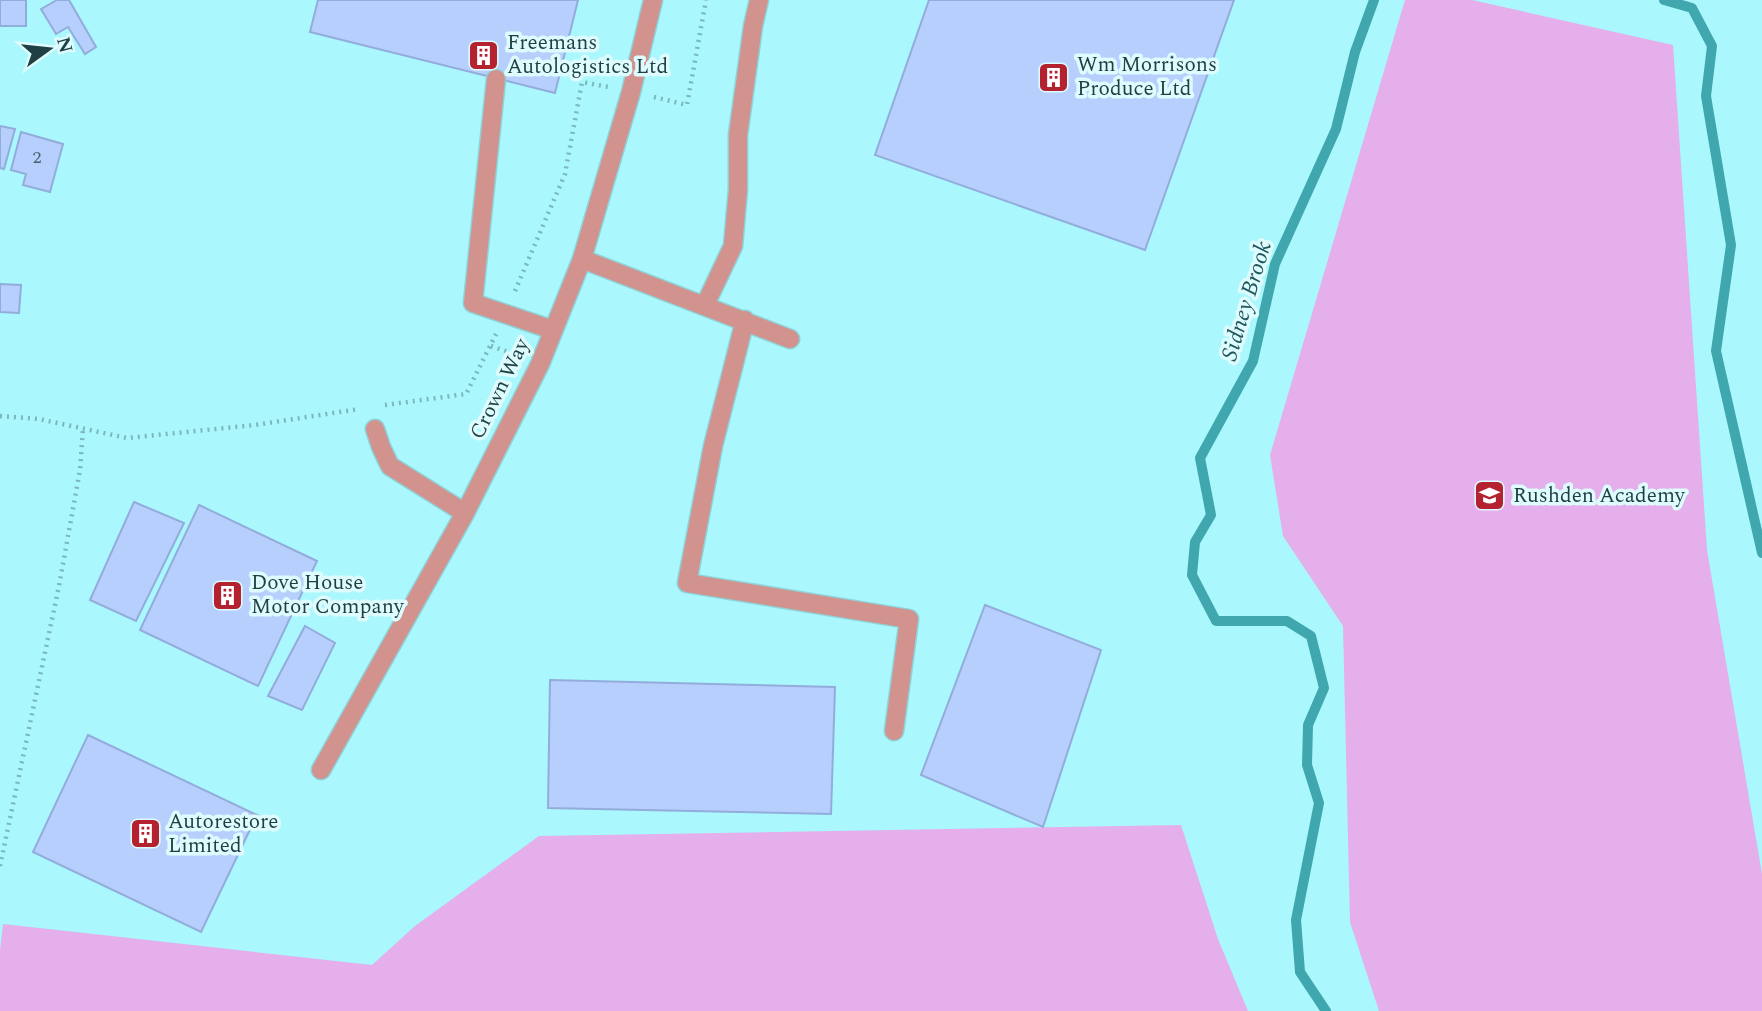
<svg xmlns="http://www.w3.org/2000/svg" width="1762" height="1011" font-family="Spectral,serif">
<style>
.green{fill:#e4afeb}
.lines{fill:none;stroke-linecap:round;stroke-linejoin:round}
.stream{stroke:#40a7ae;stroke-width:10}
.building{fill:#b7cffc;stroke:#92acdc;stroke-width:2}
.minor-casing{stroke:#8ed2d8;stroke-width:21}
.path{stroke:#7ab8bd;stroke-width:4.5;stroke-dasharray:2 5;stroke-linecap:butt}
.minor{stroke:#d2928e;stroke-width:18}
.labels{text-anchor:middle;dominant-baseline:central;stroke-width:7;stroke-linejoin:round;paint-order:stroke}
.number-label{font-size:18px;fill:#456370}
.poi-label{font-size:21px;fill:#1f3f42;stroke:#defbfd;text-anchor:start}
.street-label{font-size:21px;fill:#1f3f42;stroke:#defbfd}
.water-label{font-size:23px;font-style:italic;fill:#20575c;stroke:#defbfd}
</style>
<rect width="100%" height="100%" fill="#aaf7fd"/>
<path class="green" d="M1405 0H1472L1673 45 1707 550 1762 874V1011H1379L1350 922 1343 626 1283 536 1270 455Z
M1181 825 1218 939 1248 1011H0V951L3 924 372 965 415 926 539 836Z"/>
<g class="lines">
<path class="stream" d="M1664 0 1692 8 1712 46 1706 96 1731 245 1716 351 1762 553
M1326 1011 1300 972 1296 920 1319 803 1307 765 1308 725 1324 688 1311 636 1287 621H1216L1192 575 1195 542 1211 515 1200 458 1253 361 1275 264 1336 129 1355 52 1374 0"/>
</g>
<path class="building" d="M0 0H26V26H0Z
M57 0H69L96 47 85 54 68 27 56 34 41 9Z
M318 0H578L555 93 310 32Z
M929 0H1234L1145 250 875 155Z
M0 126 15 129 4 169 0 168Z
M21 132 63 144 50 192 23 185 26 174 11 170Z
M0 284 21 285 19 313 0 312Z
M134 502 184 523 136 621 90 600Z
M199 505 317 561 258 686 140 630Z
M985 605 1101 650 1043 827 921 775Z
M305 626 335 643 302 710 268 696Z
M550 680 835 687 831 814 548 808Z
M88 735 257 815 201 932 33 852Z"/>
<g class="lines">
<defs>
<path id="minor" d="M496 79 473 303 553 330
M582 259 790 339
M705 305 733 246 738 189V135L753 26 759 0
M745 320 713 446 687 583 909 619 894 731
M375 429 381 447 390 466 465 513
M321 770 465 513 540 364 582 259 631 92 653 0"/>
</defs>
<use href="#minor" class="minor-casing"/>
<path class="path" d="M654 97 687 105 706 0
M515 291 565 174 582 82 608 87
M491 346 520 356
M385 405 466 394 496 334
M0 416 39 419 127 438 255 425 359 409
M0 866 59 586 80 470 83 429"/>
<use href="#minor" class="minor"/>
</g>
<defs>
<symbol id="building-square" viewBox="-11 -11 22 22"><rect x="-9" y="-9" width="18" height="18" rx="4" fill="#b42230" stroke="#defbfd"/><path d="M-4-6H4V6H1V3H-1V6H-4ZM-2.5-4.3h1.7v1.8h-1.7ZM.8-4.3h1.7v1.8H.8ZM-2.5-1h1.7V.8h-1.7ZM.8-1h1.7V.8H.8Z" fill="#fff"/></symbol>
<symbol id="school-square" viewBox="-11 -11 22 22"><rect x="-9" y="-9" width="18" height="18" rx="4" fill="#b42230" stroke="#defbfd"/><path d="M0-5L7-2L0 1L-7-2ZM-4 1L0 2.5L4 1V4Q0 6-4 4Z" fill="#fff"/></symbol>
</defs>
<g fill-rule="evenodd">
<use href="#building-square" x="466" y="38" width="35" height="35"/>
<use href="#building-square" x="1036" y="60" width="35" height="35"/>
<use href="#school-square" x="1472" y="478" width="35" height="35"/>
<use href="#building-square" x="210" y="578" width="35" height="35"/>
<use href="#building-square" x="128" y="816" width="35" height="35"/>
</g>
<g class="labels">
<g class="number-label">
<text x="37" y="157">2</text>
</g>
<g class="poi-label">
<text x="507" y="43">Freemans<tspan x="507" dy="24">Autologistics Ltd</tspan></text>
<text x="1077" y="65">Wm Morrisons<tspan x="1077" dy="24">Produce Ltd</tspan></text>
<text x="1513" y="496">Rushden Academy</text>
<text x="251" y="583">Dove House<tspan x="251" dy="24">Motor Company</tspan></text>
<text x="168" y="822">Autorestore<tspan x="168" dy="24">Limited</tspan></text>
</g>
<g class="street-label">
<text transform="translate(500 389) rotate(-64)">Crown Way</text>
</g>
<g class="water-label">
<text transform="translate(1247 301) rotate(-73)">Sidney Brook</text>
</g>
</g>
<g transform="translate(49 49) rotate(75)" stroke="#defbfd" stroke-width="5" paint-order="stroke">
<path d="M0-5L12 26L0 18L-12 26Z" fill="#1f3f42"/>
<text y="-10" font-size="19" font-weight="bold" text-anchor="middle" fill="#1f3f42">N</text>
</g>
</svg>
